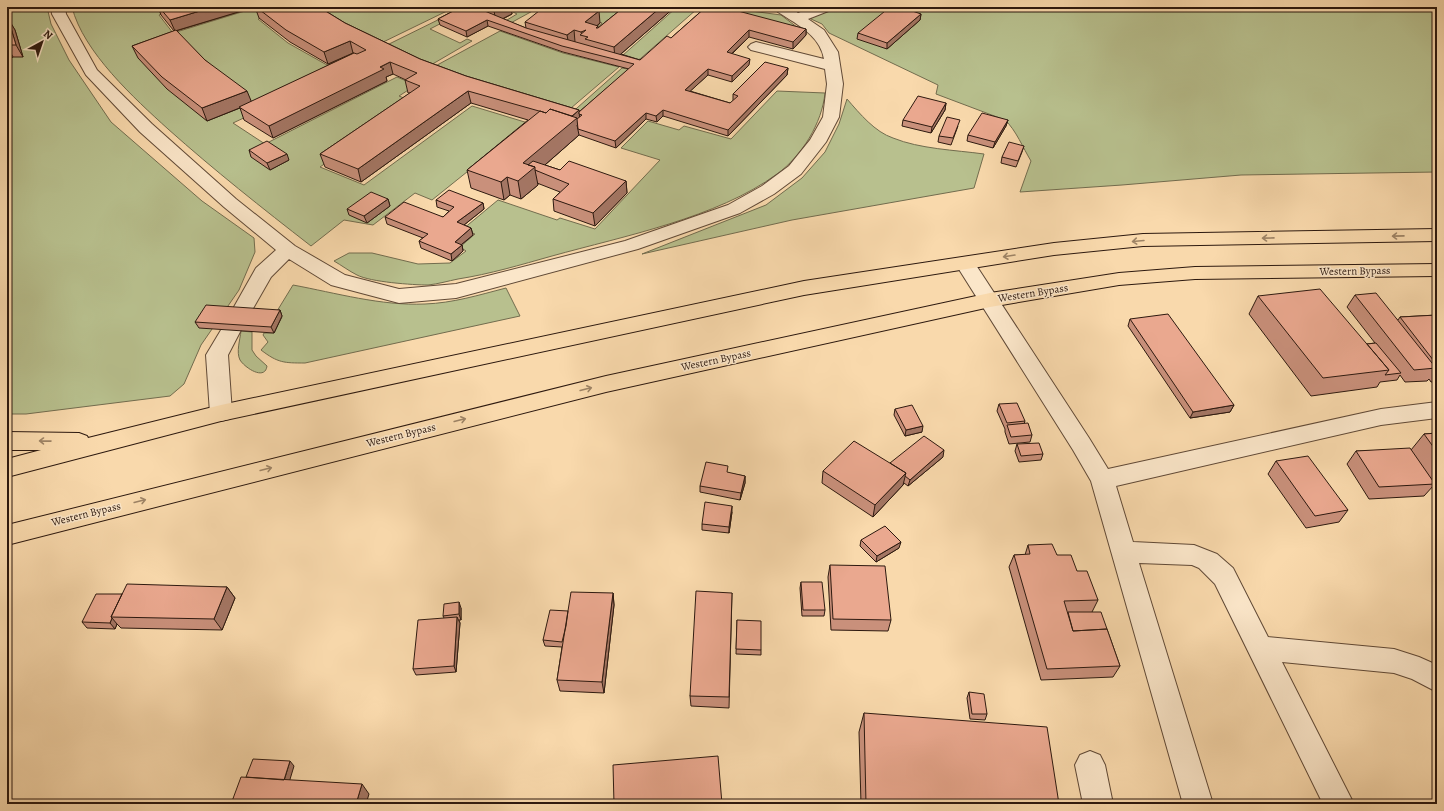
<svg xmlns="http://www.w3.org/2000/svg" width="1444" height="811" font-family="Alegreya,serif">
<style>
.green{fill:#b8c08e;stroke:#726c4e}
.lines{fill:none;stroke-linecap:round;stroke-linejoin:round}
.minor-casing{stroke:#604936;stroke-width:2}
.highway-casing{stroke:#2d190f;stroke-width:2}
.minor{fill:#fbe6c9;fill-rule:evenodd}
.highway{fill:#f9d9ac;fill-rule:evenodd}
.wall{fill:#c9907b;stroke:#2d190f;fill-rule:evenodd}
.shaded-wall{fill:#a47664;stroke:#2d190f}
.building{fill:#eaa88f;stroke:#2d190f}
.oneway{stroke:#9d8365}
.labels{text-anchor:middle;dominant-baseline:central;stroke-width:3;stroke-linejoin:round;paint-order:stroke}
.street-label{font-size:11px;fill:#2d190f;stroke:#fbe6c9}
</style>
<rect width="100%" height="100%" fill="#f9d9ac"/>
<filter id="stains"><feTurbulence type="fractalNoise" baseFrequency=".005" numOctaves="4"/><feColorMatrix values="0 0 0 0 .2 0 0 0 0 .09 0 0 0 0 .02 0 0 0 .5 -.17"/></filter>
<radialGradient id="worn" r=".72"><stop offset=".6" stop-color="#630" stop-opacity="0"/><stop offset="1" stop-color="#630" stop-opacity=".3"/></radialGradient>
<path class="green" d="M7 7H47L51 24 69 60 111 122 202 201 254 238 255 252 239 290 201 345 184 384 170 396 26 414H7Z
M72 7H185L159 15 173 33 258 7 280 10 258 19 288 43 327 65 350 54 363 62 233 123 265 144 397 77 416 85 399 96 413 102 320 167 364 185 472 106 528 123 432 200 415 193 373 225 344 220 311 246C262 208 214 170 168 129 135 99 83 52 72 7Z
M310 7H442L449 10 375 46Z
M523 7H636L603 37 589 33 602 23 563 11 557 12 538 8 507 25 502 23 517 14 513 12Z
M677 7H695L697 9 640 59 636 60 622 56Z
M721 7 781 15 806 34 710 9Z
M835 7H1437V172L1241 175 1122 185 1020 192 1031 161C1023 148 1016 130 1005 120L936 94 938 85 829 33 822 24 811 19 813 15Z
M454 12 459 14 430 29 460 43 467 39 472 41 424 69 381 48Z
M500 31 563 53 619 67 564 114 428 70Z
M622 68 632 70 578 119 568 116Z
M777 91 825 93C822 123 802 156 777 174 717 218 624 236 552 256 520 265 490 274 458 279 448 281 438 284 428 285 413 285 370 282 357 275 349 271 341 265 334 261L349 253H372L418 264 450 263 466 251 460 247 475 234 463 229 498 200 557 220 560 218 595 229 660 160 621 148 648 121 679 130 684 126 731 139Z
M847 99C860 114 875 132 893 138 920 149 955 150 984 154L974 188 792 220 642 254 766 205 802 178 825 152 839 124Z
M293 285C336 293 381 306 425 304 453 303 479 295 506 288L520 316 305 363C284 363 278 363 261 350L268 342 263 335 264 333H274L282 317 274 316Z
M241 331 252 332V350L256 356 267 366C265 381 245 368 240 360 236 352 240 340 241 331Z"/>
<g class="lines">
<defs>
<path id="minor" d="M51 7H65L66 14 97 70 152 124 236 199 295 246 345 275 399 289 456 284 625 241 728 205 762 186 789 166 810 140 823 117 827 84 825 69 751 50 748 47 751 44 756 42 824 59C820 34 794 23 775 10L773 7H790L798 13 813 7H833L831 10 808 19 824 30 838 52 843 84 839 117 826 142 801 174 774 194 740 213 638 249 456 298 399 303 331 285 289 259 271 277 247 319 240 321 233 319 230 314 256 268 276 250 224 207 140 132 86 75 52 14Z
M965 257 972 259 1089 438 1108 469 1381 409 1437 402V418L1381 425 1116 486 1133 542 1194 545 1217 554 1233 568 1268 637 1394 649 1419 657 1437 665V692L1412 679 1394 673 1282 662 1354 804H1323L1215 584 1199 568 1192 565 1139 563 1213 804H1183L1091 481 1073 450 955 263 958 259Z
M231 323 238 325 241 330 228 355 232 413 229 419 221 421 213 419 210 413 206 355 224 325Z
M1090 751 1100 755 1105 765 1113 804H1083L1075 765 1080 755Z"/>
<path id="highway" d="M1437 229V241L1143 246 1054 255 804 295 221 421 7 477V459L41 450H7V432L79 433 87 436 88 438 221 405 804 281 1054 243 1143 234Z
M1437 264V276L1195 279 1119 285 990 307 606 392 7 545V525L606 376 990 293 1119 273 1195 267Z"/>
</defs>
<use href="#minor" class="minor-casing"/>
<use href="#highway" class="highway-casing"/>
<use href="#minor" class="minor"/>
<use href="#highway" class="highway"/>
</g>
<path class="wall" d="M158 7H319L345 23 420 59 466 76 579 110V112L629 69 563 52 488 26 467 37 440 25 438 19 453 11 445 7H511L512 14 503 19 526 28 525 22 600 23 597 26H598V28L624 7H675L621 54 640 60 671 38 706 7 806 29V35L793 49 749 37 732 54 749 65 732 82 708 75 690 91 730 103 733 101V94L788 68 787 75 728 136 663 116 657 122 646 119 616 148 579 135 545 165 560 170 626 181 627 193 595 226 554 211 553 199 560 192 537 183 538 185 521 199 510 195 504 200 471 188 467 170 528 120 471 103 361 182 325 167 320 154 410 93H408L405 80H406L393 74 386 77 387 81 273 138 244 120 240 108 207 121 167 89 138 58 132 46 174 31 161 15ZM255 7 259 18 290 42 328 64 353 53H354L252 102 205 60 176 31Z
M921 14 920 20 887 49 857 39 858 33Z
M7 18 15 30 23 57H13L7 62Z
M946 103 945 110 931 133 902 126 903 120Z
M1008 120 1006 126 993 148 967 141 968 135Z
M958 126 951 145 938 142 939 136Z
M1024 146 1022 152 1016 167 1001 163 1002 157Z
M249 150 289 160 270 170 251 157Z
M388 199 390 206 367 223 349 215 347 209Z
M436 200 483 203 484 209 464 225 471 228 473 235 461 245H462L463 251 452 261 421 248 419 241 423 238 387 224 385 217H443L449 211 437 207Z
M1355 295 1398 320 1400 317 1437 315V382H1431L1429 379 1427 381 1405 382 1400 375 1397 380 1380 382 1377 387 1311 396 1249 314 1258 296 1367 344 1375 343 1347 307Z
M280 310 282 316 274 333 199 328 195 322Z
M1130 319 1234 405 1230 412 1190 418 1128 326Z
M999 404 1025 421 1024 424 1032 435 1030 442 1009 444 1005 432V429L997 411Z
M895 409 922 432 905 436 894 415Z
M1437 433V490L1434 485 1424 496 1369 499 1347 464 1356 451 1411 450 1424 434Z
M1017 444 1043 454 1041 460 1019 462 1015 451Z
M943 457 908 486 904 483 903 485 873 517 822 483 823 471Z
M1276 461 1348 510 1339 522 1306 528 1268 474Z
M728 473 745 476V483L740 500 700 492V486Z
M732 512 729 533 702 530V524Z
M861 540 899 548 876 562 860 546Z
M1028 545 1057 555 1077 571 1098 600 1092 612 1107 629 1120 666 1113 677 1041 680 1009 567 1014 555H1025Z
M830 565 891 620 888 631 831 630 828 577Z
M801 582 825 610 824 616H802L800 588Z
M227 587 235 598 222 630 121 628 117 624 115 629 87 628 82 622 122 594Z
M613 593 614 605 604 693 560 691 557 680 562 647 545 646 543 640 568 611Z
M732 593 729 708 691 706 690 696Z
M461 608V620H459L460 623 456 672 416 675 413 669 444 618 443 616Z
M737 620 761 650V655L736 654Z
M969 692 987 714 985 720 970 719 967 698Z
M864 713 1059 804H861L859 732Z"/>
<path class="shaded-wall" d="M213 7H255L175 31 170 20Z
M501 7H511L512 14 496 22 494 11Z
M661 7H675L615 59 614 47Z
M599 11 600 23 587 34 582 35 581 32 585 22Z
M921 14 920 20 887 49V43Z
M8 18 15 30 23 57 16 45Z
M487 20 488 26 467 37 466 31Z
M806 29V35L793 49V42Z
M574 30 575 42 569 46 567 35Z
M749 30V37L727 58V52Z
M350 41 353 53 328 64 324 52Z
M7 46 13 57 7 62Z
M750 59 749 65 732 82V76Z
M390 62 393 74 386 77 387 81 273 138 269 126Z
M788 68 787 75 728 136V130Z
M708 69V75L685 96V90Z
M247 91 252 103 207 121 202 108Z
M468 91 471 103 361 182 358 169Z
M946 103 945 110 931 133 932 127Z
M579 110 580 123 577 125 579 135 538 171 535 170 538 185 521 199 518 181 523 163 568 120Z
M663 110V116L657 122 656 116Z
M646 113V119L616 148 615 141Z
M1008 120 1006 126 993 148 995 142Z
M287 154 289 160 270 170 267 163Z
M507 177 510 195 504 200 501 182Z
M626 181 627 193 595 226 593 213Z
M388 199 390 206 367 223 364 216Z
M483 203 484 209 459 229 457 222Z
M471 228 473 235 456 249 455 242Z
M462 245 463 251 452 261 451 254Z
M280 310 282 316 274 333 271 327Z
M1234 405 1230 412 1190 418 1193 412Z
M923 426 922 432 905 436 906 430Z
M944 450 943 457 908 486 910 480Z
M906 473 903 485 873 517 875 505Z
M745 476V483L740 500 741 493Z
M732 506V512L729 533V527Z
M901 542 899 548 876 562 877 556Z
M227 587 235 598 222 630 214 619Z
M613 593 614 605 604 693 602 682Z
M459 602 461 608V620L459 614Z
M457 617 460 623 456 672 454 666Z
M112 618 117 624 115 629 110 623Z
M290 761 294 766 288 786 284 781Z
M362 784 369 794 366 804H356Z"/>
<path class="building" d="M159 7H213L170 20Z
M256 7H319L345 23 420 59 466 76 579 110 572 116 550 109 546 113 540 111H539L468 91 358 169 320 154 420 86 405 80 417 73 390 62 380 67 384 69 269 126 239 107 354 53 357 54 366 50 350 41 324 52 286 30Z
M457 7H475L526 28 640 60 667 36 671 38 706 7H723L806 29 793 42 749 30 727 52 750 59 732 76 708 69 685 90 730 103 738 96 733 94 765 62 788 68 728 130 663 110 656 116 646 113 615 141 578 129 577 119 582 115 579 114V112L634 64 562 46 487 20 466 31 438 19 459 8Z
M485 7H501L494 11Z
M544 7 549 9 551 7H584L599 11 585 22 598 26 596 28H598L624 7H661L614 47 585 39 588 37 580 35 586 30 581 32 574 30 567 35 525 22Z
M890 7H901L921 14 887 43 858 33Z
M7 18H8L16 45H7Z
M176 30 205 60 247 91 202 108 162 77 132 46Z
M918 96 946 103 932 127 903 120Z
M550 109 577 118 523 163 535 167 518 181 507 177 501 182 467 170 540 111 546 113Z
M982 113 1008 120 995 142 968 135Z
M947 117 960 120 953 138 939 136Z
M267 141 287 154 267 163 249 150Z
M1009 142 1024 146 1018 161 1002 157Z
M533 161 560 170 569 161 626 181 593 213 553 199 569 184 535 170V167L528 165Z
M449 190 483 203 457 222 471 228 455 242 462 245 451 254 419 241 428 234 385 217 404 202 443 217 454 207 436 200Z
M371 192 388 199 364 216 347 209Z
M1320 289 1389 370 1323 378 1258 296Z
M1376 293 1436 368 1414 370 1355 295Z
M206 305 280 310 271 327 195 322Z
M1168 314 1234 405 1193 412 1130 319Z
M1437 315V365L1400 317Z
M1376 343 1401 373 1385 375 1389 370 1367 344Z
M1017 403 1025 421 1007 423 999 404Z
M912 405 923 426 906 430 895 409Z
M1028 423 1032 435 1011 437 1007 425Z
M1437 433V452L1424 434Z
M924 436 944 450 910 480 905 476 906 473 890 463Z
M854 441 906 473 875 505 823 471Z
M1039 443 1043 454 1021 456 1017 444Z
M1410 448 1435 484 1379 487 1356 451Z
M1308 456 1348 510 1315 516 1276 461Z
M706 462 728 466 727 472 745 476 741 493 700 486Z
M705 502 732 506 729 527 702 524Z
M885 526 901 542 877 556 861 540Z
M1052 544 1057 555H1071L1077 571H1087L1098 600 1064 601 1073 631 1107 629 1120 666 1047 669 1014 555 1030 554 1028 545Z
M830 565 885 566 891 620 833 619Z
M801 582H822L825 610H803Z
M127 584 227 587 214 619 111 617Z
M696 591 732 593 729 697 690 696Z
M571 592 613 593 602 682 557 680Z
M96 594H122L111 617 112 618 110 623 82 622Z
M459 602V614L443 616 444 604Z
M550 610 568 611 566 626 562 642 543 640Z
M1068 612H1101L1107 629 1073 631Z
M457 617 454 666 413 669 418 620Z
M737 620 761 621V650L736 649Z
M969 692 984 694 987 714H972Z
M864 713 1047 727 1059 804H866Z
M718 756 722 804H614L613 765Z
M253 759 290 761 284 780 246 777Z
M241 777 362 784 356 804H231Z"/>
<defs><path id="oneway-shaft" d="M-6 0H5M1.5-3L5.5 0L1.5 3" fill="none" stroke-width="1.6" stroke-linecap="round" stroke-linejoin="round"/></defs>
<g class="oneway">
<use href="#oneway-shaft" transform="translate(1398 236) rotate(179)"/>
<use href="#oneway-shaft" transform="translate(1268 238) rotate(179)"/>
<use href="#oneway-shaft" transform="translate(1138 241) rotate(175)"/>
<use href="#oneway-shaft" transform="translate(1009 256) rotate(171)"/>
<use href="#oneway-shaft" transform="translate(586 389) rotate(-14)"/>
<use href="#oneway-shaft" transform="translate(460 420) rotate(-14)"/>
<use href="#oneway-shaft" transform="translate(45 441) rotate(-179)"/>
<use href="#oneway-shaft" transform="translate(266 469) rotate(-14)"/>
<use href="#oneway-shaft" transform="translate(140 501) rotate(-14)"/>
</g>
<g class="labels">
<g class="street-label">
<text transform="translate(1355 271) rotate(-1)">Western Bypass</text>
<text transform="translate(1033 293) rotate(-9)">Western Bypass</text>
<text transform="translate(716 360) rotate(-12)">Western Bypass</text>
<text transform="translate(401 435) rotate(-14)">Western Bypass</text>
<text transform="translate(86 514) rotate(-14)">Western Bypass</text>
</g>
</g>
<rect width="1444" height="811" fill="none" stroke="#f9d9ac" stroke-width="24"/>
<rect x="8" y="8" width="1428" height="795" fill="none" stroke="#2d190f" stroke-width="2"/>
<rect x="12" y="12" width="1420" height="787" fill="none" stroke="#2d190f"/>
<g transform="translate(42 42) rotate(40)" stroke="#fbe6c9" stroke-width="3" paint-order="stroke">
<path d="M0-3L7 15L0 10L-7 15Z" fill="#2d190f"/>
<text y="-6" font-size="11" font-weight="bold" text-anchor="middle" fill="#2d190f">N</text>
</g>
<rect width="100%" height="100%" filter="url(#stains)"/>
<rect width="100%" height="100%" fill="url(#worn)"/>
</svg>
